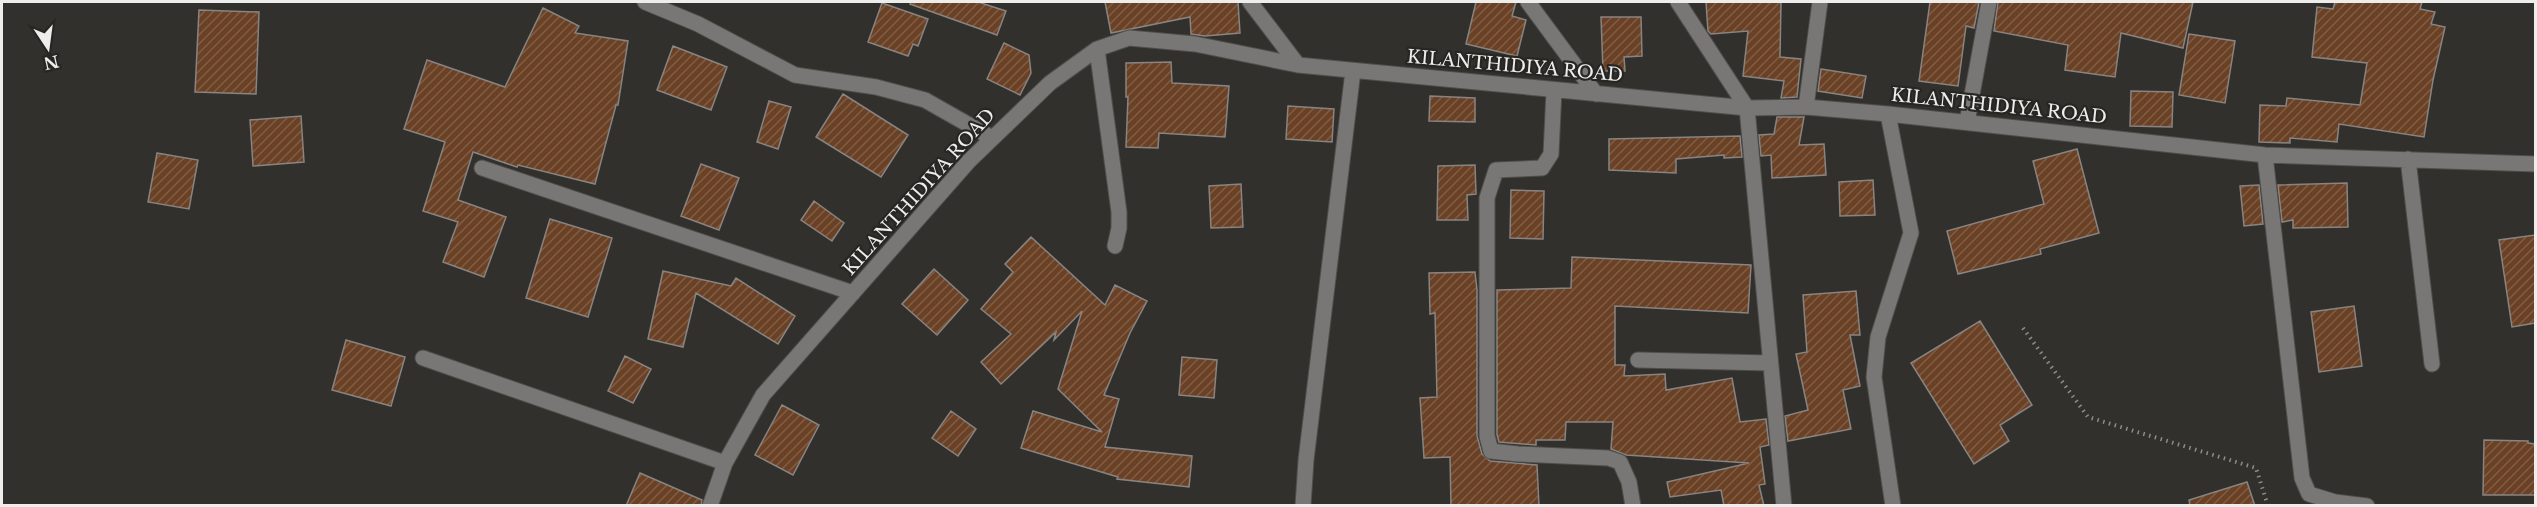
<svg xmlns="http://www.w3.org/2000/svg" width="2537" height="507" font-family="'Libre Baskerville',serif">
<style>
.building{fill:url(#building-hatch);stroke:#888482;stroke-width:1.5}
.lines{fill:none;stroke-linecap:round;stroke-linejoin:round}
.minor-casing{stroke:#4f4e4b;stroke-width:17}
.path{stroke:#8c8c89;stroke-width:4;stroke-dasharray:1.5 4.5;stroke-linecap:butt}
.minor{stroke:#787775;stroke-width:15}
.labels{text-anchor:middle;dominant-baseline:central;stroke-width:4.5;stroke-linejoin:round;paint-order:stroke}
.street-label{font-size:18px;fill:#ededeb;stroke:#272623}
</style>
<defs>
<pattern id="building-hatch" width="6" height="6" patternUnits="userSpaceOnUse" patternTransform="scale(1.5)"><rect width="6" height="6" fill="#6a4125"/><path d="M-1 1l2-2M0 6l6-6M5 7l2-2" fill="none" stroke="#805d45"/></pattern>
</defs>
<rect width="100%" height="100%" fill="#31302d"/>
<path class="building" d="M911 2H978L1006 11 997 35 910 4Z
M1105 2H1238L1240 33 1205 36 1191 34 1190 17 1111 33Z
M1476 2H1516L1512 16 1526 20 1517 56 1466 44Z
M1706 2H1781L1780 57 1801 59 1797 97 1781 98 1784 81 1743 76 1748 31 1711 34 1708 31Z
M1930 2H1979L1974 28 1966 26 1958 86 1919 81Z
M1998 2H2193L2183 48 2121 33 2115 77 2065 70 2068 45 1994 31Z
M2335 2H2422L2420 9 2435 12 2431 24 2445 27 2433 80 2424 137 2339 124 2337 142 2290 138V143L2259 142 2260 105 2286 106 2287 98 2360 105 2367 63 2312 57 2317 7 2333 9Z
M882 3 928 19 918 46 913 44 908 56 868 42Z
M543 8 579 26 575 33 628 41 618 105H616L595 184 518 165 517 167 473 152 458 200 506 217 484 277 443 262 458 222 423 211 445 142 404 129 427 60 505 87Z
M199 10 259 12 256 94 195 92Z
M1601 17H1641L1642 56 1624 57 1625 71H1603Z
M2189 34 2235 41 2225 103 2179 95Z
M1004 43 1029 55 1031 73 1020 95 987 79Z
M673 46 727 67 711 110 657 90Z
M1171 62 1172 83 1229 86 1225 137 1159 133 1158 148 1126 147 1128 97H1126V63Z
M1821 69 1866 76 1862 98 1818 91Z
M2131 91 2173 92 2172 127 2130 126Z
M843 94 908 135 881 177 816 137Z
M1430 96 1475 98V122L1429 121Z
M769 101 791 107 778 149 757 142Z
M1288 106 1334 109 1332 142 1286 139Z
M301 116 304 162 253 166 250 120Z
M1777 117H1804L1799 145 1824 144 1826 175 1772 178 1771 155 1761 156 1759 135 1774 134Z
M1740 136 1742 157 1724 158V155L1676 159V173L1609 170V139Z
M2077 149 2099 233 2040 249 2041 254 1958 274 1947 231 2044 204 2033 161Z
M157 153 198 160 189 209 148 202Z
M701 164 739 178 719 230 681 216Z
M1475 165 1476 194 1467 195 1468 220H1437L1438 166Z
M1873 180 1875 215 1840 216 1839 182Z
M2347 183 2348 227 2293 228V220L2282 222 2278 185Z
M1241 184 1243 227 1211 228 1209 186Z
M2259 185 2263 224 2244 226 2240 186Z
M1511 190 1544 191 1543 239 1510 238Z
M814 201 844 223 832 241 801 220Z
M550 219 612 238 588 317 526 298Z
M2535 235V323L2512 327 2499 240Z
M1031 237 1105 305 1115 285 1147 301 1130 333 1104 395 1119 399 1105 447 1192 456 1189 487 1117 479 1118 477 1021 448 1033 411 1102 432 1058 389 1082 311 1054 340 1056 332 1001 384 981 362 1011 334 981 309 1013 272 1005 264Z
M1572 257 1751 265 1748 313 1615 306V365H1625L1624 376 1665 374 1666 390 1732 378 1740 422 1766 419 1769 445 1760 447 1765 484 1759 485 1764 506H1724L1721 490 1670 497 1667 482 1749 463 1626 455 1611 449 1613 422H1566L1565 440H1536V445L1499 442 1497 435V290L1571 288Z
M934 269 968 300 937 335 902 304Z
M663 271 731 286 736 278 795 316 778 344 696 293 683 347 648 339Z
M1475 272 1477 290V436L1482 454 1490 461 1537 465 1539 506H1451L1450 457 1424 458 1420 398 1437 397 1435 313 1430 314 1429 273Z
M1856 291 1860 335H1850L1860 386 1843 390 1851 429 1788 441 1785 416 1808 410 1796 354 1807 352 1803 295Z
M2354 306 2362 366 2319 372 2311 312Z
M1980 321 2032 405 2000 425 2009 441 1974 464 1911 363Z
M346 340 405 357 391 406 332 390Z
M625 356 651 369 633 403 608 391Z
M1182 357 1217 360 1214 398 1179 395Z
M782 405 819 425 793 475 755 455Z
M951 411 976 429 958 456 932 438Z
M2484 440 2528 441V443L2535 444V495H2483Z
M640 473 702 500 701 506H626Z
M2247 482 2255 506H2190L2189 500Z"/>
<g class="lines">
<defs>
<path id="minor" d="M645 2 698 24 795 75 876 87 925 100 992 138
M1250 2 1298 65
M1528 2 1596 94
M1678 2 1747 108 1784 506
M1097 49 1119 212V228L1115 246
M1554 91 1551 154 1542 168 1496 170 1487 198V436L1491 451 1518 454 1608 458 1620 462 1629 482 1633 506
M1806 107 1820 2
M1888 114 1911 233 1878 337 1874 377 1893 506
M1967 122 1989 2
M2265 155 2302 478 2309 494 2335 502 2367 506
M2408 159 2432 364
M482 168 853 293
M423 358 725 463
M1638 360 1770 363
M710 506 725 463 763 395 969 161 1050 83 1097 49 1129 38 1195 44 1298 65 1747 108 1806 107 1888 114 2265 155 2536 164
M1303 506 1306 460 1353 71"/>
</defs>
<use href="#minor" class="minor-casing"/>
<path class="path" d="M2023 328 2088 417 2256 468 2268 506"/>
<use href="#minor" class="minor"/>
</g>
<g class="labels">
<g class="street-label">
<text transform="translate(1515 66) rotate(5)">KILANTHIDIYA ROAD</text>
<text transform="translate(1999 106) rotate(6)">KILANTHIDIYA ROAD</text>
<text transform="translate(919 192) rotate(-48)">KILANTHIDIYA ROAD</text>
</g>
</g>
<rect width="2537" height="507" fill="none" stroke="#ededeb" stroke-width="6"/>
<g transform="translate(48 48) rotate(167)" stroke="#272623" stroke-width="4.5" paint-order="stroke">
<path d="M0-4.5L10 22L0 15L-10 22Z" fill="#ededeb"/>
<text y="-9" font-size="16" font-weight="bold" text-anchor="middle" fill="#ededeb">N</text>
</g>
</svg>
